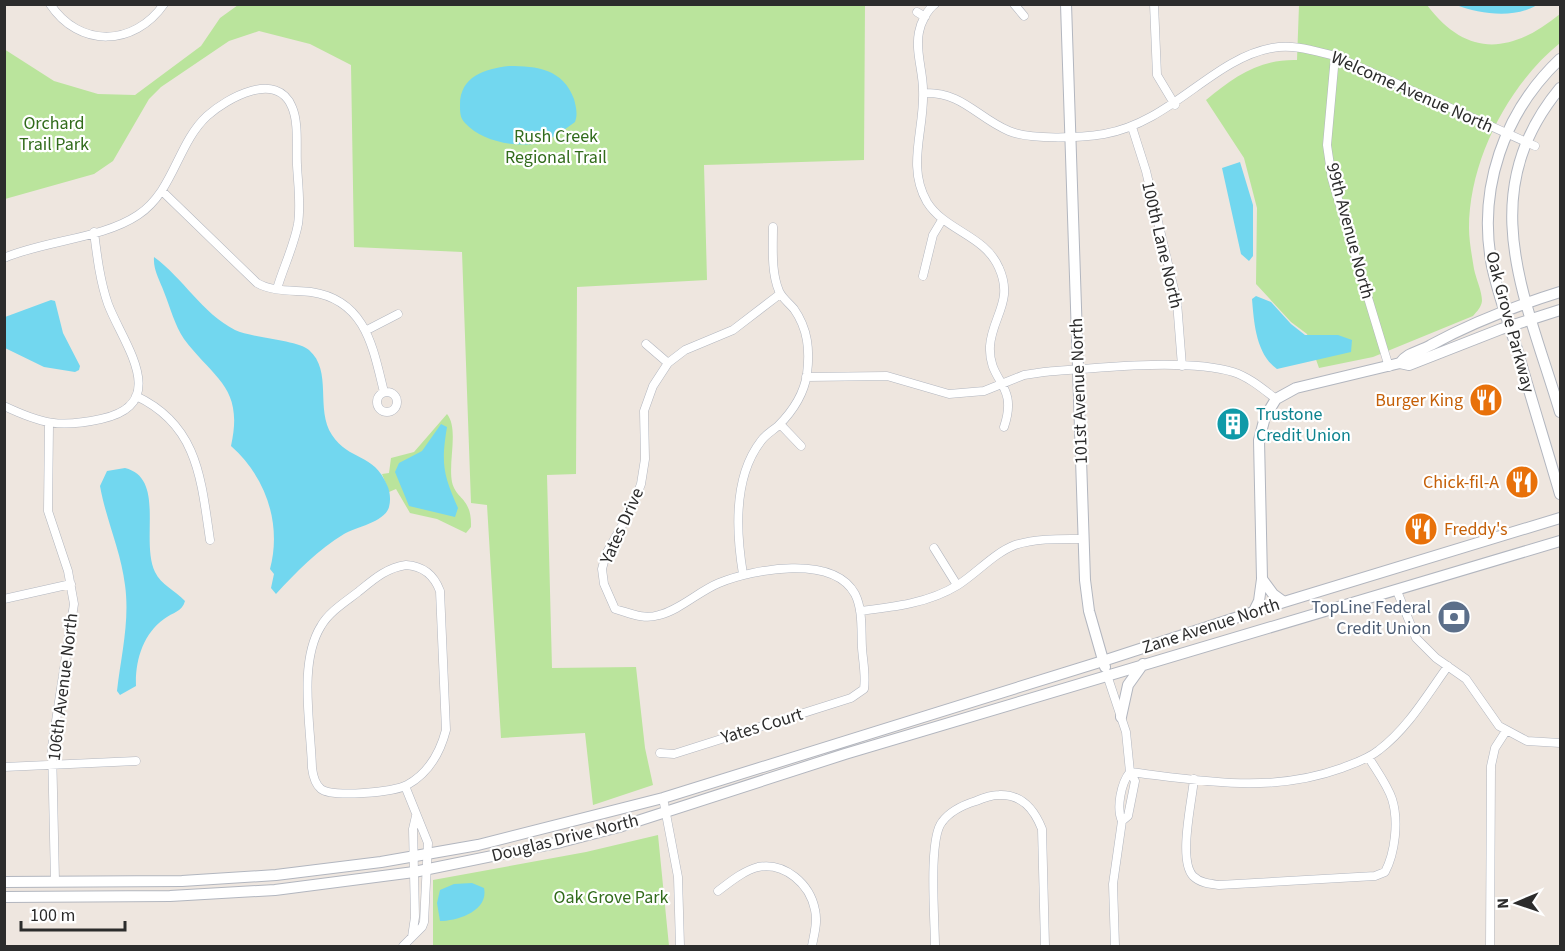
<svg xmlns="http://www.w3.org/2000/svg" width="1565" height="951" font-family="'Source Sans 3',sans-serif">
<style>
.green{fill:#bae49c}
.water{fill:#72d7ef}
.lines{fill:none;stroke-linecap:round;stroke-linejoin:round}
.street-casing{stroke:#b2b6bf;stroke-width:9}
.secondary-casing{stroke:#b2b6bf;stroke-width:12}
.street{stroke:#fff;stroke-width:8}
.secondary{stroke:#fff;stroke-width:10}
.labels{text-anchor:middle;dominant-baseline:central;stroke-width:4.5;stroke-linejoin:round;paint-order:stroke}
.street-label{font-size:18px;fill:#2c2c2c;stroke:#fff}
.park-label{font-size:18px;fill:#316b1b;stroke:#fff}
.food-label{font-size:18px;fill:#c56008;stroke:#fff;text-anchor:end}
.culture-label{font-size:18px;fill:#0d838f;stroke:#fff;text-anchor:start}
.service-label{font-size:18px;fill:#4e5e75;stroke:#fff;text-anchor:end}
</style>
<rect width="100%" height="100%" fill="#eee6df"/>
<path class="green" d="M238 5H865L864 160 704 165 707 280 577 287 576 474 547 475 552 668 636 667 645 748 653 785 593 805 585 733 501 738 487 505 471 503 462 252 354 247 351 65 310 44 259 31 229 41 161 87 149 99 113 161 94 174 5 199 4 49 54 81 98 94 135 95 201 46 220 18Z
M1299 5H1427C1467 58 1511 54 1560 14V43C1509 84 1469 160 1469 228 1469 241 1472 256 1474 269 1476 279 1482 291 1482 301 1481 308 1477 311 1473 316L1373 357 1319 368 1307 334 1291 322 1256 284 1257 208 1244 158 1206 100C1234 77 1259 59 1297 60Z
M447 414C459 429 448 461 452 482 456 500 472 497 471 527L466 533 437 519 410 513 396 489 389 492 382 474 389 473 391 458 414 452Z
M658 835 669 946H433V880L586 852Z"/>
<path class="water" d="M1456 5 1537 4V5C1514 19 1480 14 1456 5Z
M509 66C537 66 563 69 574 99 576 107 578 114 575 122 564 130 553 139 539 143 515 148 481 141 465 123 460 118 460 112 460 105 460 76 485 69 509 66Z
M1240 162 1253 205V256L1249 261 1241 254 1222 168Z
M154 257C183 278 202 313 235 330 252 338 298 340 309 350 333 371 315 409 332 435 349 461 374 453 387 485 390 491 391 500 389 507 385 522 356 527 344 534 319 549 295 573 276 594L271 588 274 574 270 569C282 524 266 477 231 446 244 387 215 380 184 339 175 326 170 307 164 292 160 281 153 270 154 257Z
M1256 296 1271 302 1291 324 1305 335H1338L1352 340 1351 352 1277 369C1256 354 1254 323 1252 299Z
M51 300 55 301 63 333 80 366 79 370 75 372 44 367 5 348V317Z
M441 424 447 427C441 464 443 474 458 508L455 517 409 506 395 472 399 463 422 451Z
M125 468C166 478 140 540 155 572 161 585 175 590 185 601 182 612 173 612 164 619 143 634 135 661 136 686L120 695 117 691C121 656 130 621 125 585 121 551 106 520 100 486L107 471Z
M472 883 484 888C489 911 457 921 440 921L437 903 440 890 454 884Z"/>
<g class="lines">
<defs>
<path id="street" d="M50 4C79 48 134 47 164 4
M935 4C927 10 921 22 919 32 915 51 923 71 923 90 925 129 906 166 927 202 945 231 985 235 999 268 1014 301 992 317 990 346 988 383 1019 383 1004 427
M1014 4 1024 16
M1154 4 1157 75 1175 105
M917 12 925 17
M1335 56 1327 145 1332 179 1389 367
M924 93C963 92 976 117 1009 131 1030 140 1080 138 1104 134 1172 122 1212 59 1272 48 1294 44 1314 51 1335 56L1535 146
M1132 127 1146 171 1177 302 1182 366
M162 191 257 283C272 292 294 290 311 292 366 300 373 348 384 392
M4 258C46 240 102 239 138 215 174 191 177 144 207 116 227 98 277 70 292 107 299 123 296 147 297 165 298 184 301 205 298 224 294 246 283 268 277 289
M923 276 933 235 942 220
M367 330 398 314
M646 344 668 363
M806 377 887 376 949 394 984 391 1024 375 1044 372C1094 368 1187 358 1233 372 1249 377 1263 389 1276 399
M377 402a10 10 0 1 1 20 0a10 10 0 1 1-20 0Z
M136 396C198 425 201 479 210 540
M4 406C42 424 60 428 101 419 173 404 122 342 108 304 100 281 97 256 94 232
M780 424 801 446
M49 425 48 511 68 571 74 604 52 747 55 881
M934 548 957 585
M406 565C423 566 434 575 440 591L446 730C440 753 429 773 407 785 395 792 332 798 321 789 315 784 313 776 312 768 311 726 298 663 321 626 329 612 345 602 358 592 374 579 386 568 406 565Z
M743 574C736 532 733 477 761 441 765 435 772 431 778 426 792 412 804 394 807 374 810 350 808 329 794 309 789 303 782 298 779 291 771 272 773 248 773 227
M1397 591 1416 638 1436 658 1466 679 1499 726 1527 741 1560 743
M4 599 71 584
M860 611C894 607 929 603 958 585 977 573 994 553 1015 545 1037 538 1061 539 1084 539
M1107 675 1126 732 1130 772 1135 781 1128 816 1122 821
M660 753 674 754 851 698 864 689C866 675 863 662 862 648 861 630 863 610 855 594 833 554 754 569 719 583 699 591 680 610 659 615 643 620 630 613 615 609L604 584 602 569 606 554 632 508 641 484 645 459 644 411 653 386 668 363 685 350 733 330 780 294
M4 767 136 761
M1130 772C1204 781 1270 794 1342 768 1355 763 1368 759 1379 750 1408 728 1427 695 1448 666
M1194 779C1192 801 1178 860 1193 876 1200 883 1210 884 1219 885L1375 876 1385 872C1395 853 1399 821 1392 799 1387 784 1376 770 1369 758
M663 798 678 877 680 946
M718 891C730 882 743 871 758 867 785 862 810 884 815 910 818 923 814 934 812 946
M412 937 415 917 413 829 416 816
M403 946 422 927 424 922 428 843 405 786
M935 946C935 922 928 839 942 822 950 811 963 805 976 801 983 798 991 795 999 795 1022 794 1034 809 1042 829L1045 946
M1115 946 1113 884 1122 821C1116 808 1121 783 1130 772
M1490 946 1491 766 1495 748 1506 731"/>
<path id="secondary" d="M1066 4 1085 580 1089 611 1105 667
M1560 59C1504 112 1477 189 1492 266 1498 294 1508 322 1517 349 1531 398 1546 446 1560 494
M1560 88C1472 194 1526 298 1560 412
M1400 363C1408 352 1419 352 1431 345 1473 322 1515 306 1560 292
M1262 579 1273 594 1284 602
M1253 613 1259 601 1262 579 1259 440 1265 417 1276 399 1296 388 1400 363 1409 365 1501 329 1560 310
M1121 717 1128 685 1143 664
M4 882 182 881 276 875 381 862 478 845 663 798 1103 661 1284 602 1560 518
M4 897 170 896 275 890 414 872 561 842 619 827 845 754 1560 541"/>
</defs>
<use href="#street" class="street-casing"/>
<use href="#secondary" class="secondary-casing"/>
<use href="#street" class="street"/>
<use href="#secondary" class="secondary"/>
</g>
<defs>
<symbol id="restaurant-disc" viewBox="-11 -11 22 22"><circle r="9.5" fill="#e8710a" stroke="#fff"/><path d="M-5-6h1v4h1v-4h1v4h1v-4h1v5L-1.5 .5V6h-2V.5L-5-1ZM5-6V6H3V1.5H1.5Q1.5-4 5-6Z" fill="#fff"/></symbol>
<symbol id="building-disc" viewBox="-11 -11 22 22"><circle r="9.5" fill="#0f9aa8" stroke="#fff"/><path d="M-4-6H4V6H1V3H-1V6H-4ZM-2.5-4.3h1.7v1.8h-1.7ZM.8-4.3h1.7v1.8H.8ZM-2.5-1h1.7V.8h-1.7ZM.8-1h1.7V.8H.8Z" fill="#fff"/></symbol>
<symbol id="bank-disc" viewBox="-11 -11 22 22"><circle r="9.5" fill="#5c6f8a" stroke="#fff"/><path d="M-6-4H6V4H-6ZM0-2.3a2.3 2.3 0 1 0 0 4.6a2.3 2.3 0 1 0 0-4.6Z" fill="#fff"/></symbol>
</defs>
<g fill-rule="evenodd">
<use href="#restaurant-disc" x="1467" y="381" width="38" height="38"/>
<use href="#building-disc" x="1214" y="405" width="38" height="38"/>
<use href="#restaurant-disc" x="1503" y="463" width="38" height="38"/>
<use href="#restaurant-disc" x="1402" y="510" width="38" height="38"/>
<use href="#bank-disc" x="1435" y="598" width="38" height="38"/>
</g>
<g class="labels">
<g class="street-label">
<text transform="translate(1412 92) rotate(24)">Welcome Avenue North</text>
<text transform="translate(1350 231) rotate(75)">99th Avenue North</text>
<text transform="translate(1162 245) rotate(77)">100th Lane North</text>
<text transform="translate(1510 322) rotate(75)">Oak Grove Parkway</text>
<text transform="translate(1079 391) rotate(-92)">101st Avenue North</text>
<text transform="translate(622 526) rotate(-66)">Yates Drive</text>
<text transform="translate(1211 626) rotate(-18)">Zane Avenue North</text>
<text transform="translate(63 687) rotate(-83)">106th Avenue North</text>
<text transform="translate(762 726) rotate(-17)">Yates Court</text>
<text transform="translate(565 838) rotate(-14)">Douglas Drive North</text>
</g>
<g class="park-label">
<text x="54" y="123">Orchard<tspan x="54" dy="21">Trail Park</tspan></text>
<text x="556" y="136">Rush Creek<tspan x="556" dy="21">Regional Trail</tspan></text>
<text x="611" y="897">Oak Grove Park</text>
</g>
<g class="food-label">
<text x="1463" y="400">Burger King</text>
<text x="1499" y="482">Chick-fil-A</text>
<text x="1444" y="529" text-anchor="start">Freddy's</text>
</g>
<g class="culture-label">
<text x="1256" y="414">Trustone<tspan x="1256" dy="21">Credit Union</tspan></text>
</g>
<g class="service-label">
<text x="1431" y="607">TopLine Federal<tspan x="1431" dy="21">Credit Union</tspan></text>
</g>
</g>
<rect width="1565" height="951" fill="none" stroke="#2c2c2c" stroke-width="12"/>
<g transform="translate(1517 903) rotate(268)" stroke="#ffffff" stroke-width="4.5" paint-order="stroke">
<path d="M0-4.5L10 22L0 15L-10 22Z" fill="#2c2c2c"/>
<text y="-9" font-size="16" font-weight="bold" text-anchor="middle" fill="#2c2c2c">N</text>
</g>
<path d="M21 921v9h104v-9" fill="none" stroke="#2c2c2c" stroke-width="3"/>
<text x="30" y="921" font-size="18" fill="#2c2c2c" stroke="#ffffff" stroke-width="4.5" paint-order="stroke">100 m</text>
</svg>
